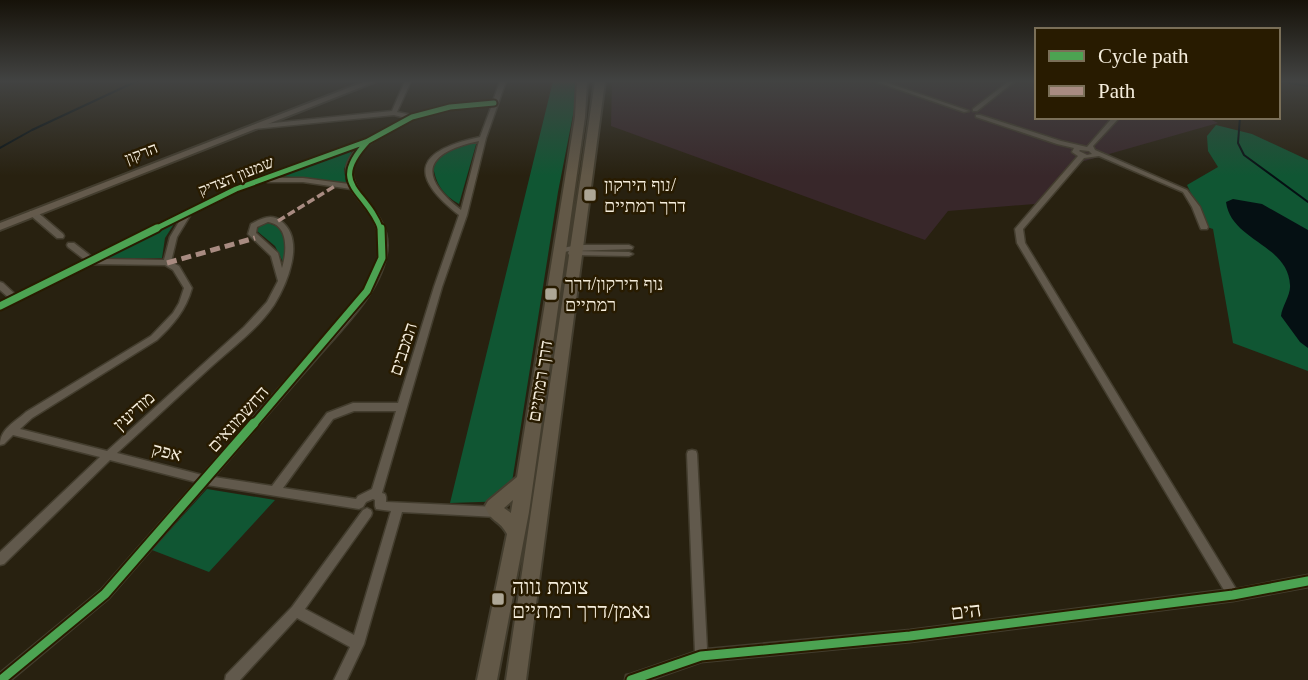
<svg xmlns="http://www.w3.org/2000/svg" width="1308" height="680" font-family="'Times New Roman',Heebo,serif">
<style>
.industrial{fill:#38272a}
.green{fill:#105633}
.water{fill:#051013}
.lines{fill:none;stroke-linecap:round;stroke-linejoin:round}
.stream{stroke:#051013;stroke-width:2}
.street-casing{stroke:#433d2e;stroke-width:3}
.secondary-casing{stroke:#433d2e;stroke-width:4}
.primary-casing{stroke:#433d2e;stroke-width:4}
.street{fill:#61594c;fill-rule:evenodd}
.secondary{fill:#645a4c;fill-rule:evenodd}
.primary{fill:#625847;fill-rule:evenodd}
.quiet-far1{stroke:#a88b81;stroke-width:3.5;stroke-dasharray:8 3.5;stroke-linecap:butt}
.quiet{stroke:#a88b81;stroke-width:5;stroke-dasharray:10 5;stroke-linecap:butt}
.cycleway-far2-casing{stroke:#281b00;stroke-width:9}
.cycleway-far1-casing{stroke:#281b00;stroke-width:11}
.cycleway-casing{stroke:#281b00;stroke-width:13}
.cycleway-far2{stroke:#4ca352;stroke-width:5}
.cycleway-far1{stroke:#4ca352;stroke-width:7}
.cycleway{stroke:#4ca352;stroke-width:9}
.poi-dot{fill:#ada695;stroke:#281b00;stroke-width:2.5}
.labels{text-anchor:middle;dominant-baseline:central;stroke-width:5;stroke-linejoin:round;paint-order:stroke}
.far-street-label{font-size:16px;fill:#f5eddc;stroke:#281b00}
.poi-label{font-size:18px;fill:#f5eddc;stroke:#281b00;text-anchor:start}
.street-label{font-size:18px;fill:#f5eddc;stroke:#281b00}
.near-poi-label{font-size:21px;fill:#f5eddc;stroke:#281b00;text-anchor:start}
.near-street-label{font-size:21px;fill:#f5eddc;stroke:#281b00}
</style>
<rect width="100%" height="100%" fill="#282110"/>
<path class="industrial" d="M612 81H1037V117H1206L1218 123 1081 162 1047 203 948 211 925 240 611 126Z"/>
<path class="green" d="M553 81H572L579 84 558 192 509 501 450 503Z
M1216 125 1252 134 1308 160V371L1233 343 1213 229 1207 227 1187 185 1218 167 1208 151 1207 136Z
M477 141 459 204C443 195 435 183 433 165 444 150 459 145 477 141Z
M352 151 344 169 346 183 281 176Z
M266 222 278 227 286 241 283 262 275 246 257 231 259 226Z
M174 224 165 238 162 258 102 259Z
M207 489 275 500 209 572 152 550Z"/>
<path class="water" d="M1233 199 1262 204 1308 230V348L1300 342 1281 316C1282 306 1291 295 1290 285 1288 244 1231 241 1226 202Z"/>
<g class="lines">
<path class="stream" d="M1278 81 1308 86
M1240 117 1238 143 1244 155 1308 202
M0 148 32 130 137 81"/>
<defs>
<path id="street" d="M405 81H411L397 112 412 115 450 105 493 101 500 81H506L486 138 467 215 442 287 382 493 385 494 386 497V502L497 507 501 509 502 512 501 515 497 517 402 512 364 644 347 680H334L350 647 297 618 240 680H225L226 675 292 607 363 510 367 508 371 510 372 513 371 516 305 609 354 635 391 511 376 509 375 506V500L373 499 366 502 363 507 359 509 207 485 109 598 11 680H0V673L101 590 196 482 110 460 4 564 0 565V552L100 457 13 435 4 444 0 445C0 429 14 423 26 412L151 336 173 313 179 303 184 288 173 270 165 265 92 264 0 309V303L9 298 0 290V282L3 283 16 295 85 260 68 247 67 245 68 243H74L92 257 234 188 366 140 406 118 394 115 253 129 250 127 253 125 392 111ZM492 105 480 137C419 150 405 173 459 215L434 287 398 403H353L327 413 272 486 214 477C246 440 278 402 311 365 336 335 379 295 386 257 389 245 387 232 381 221 371 201 341 182 357 157 364 146 375 140 386 134 395 129 404 123 413 119 438 108 466 107 492 105ZM479 141 461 210C415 174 427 152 479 141ZM359 146C348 159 342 167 349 184L303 178H273ZM265 181 268 182H303L351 189C358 200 368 209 374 221 388 249 373 277 357 300L202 475 117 453C149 424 180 395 212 366 233 347 258 329 274 305 287 284 306 240 281 221 271 213 261 219 251 224L248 234 271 256 278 281 267 302 244 327 107 451 20 429 32 418 157 340C173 325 186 310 192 288L179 266 171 262 177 237 191 214 238 190ZM180 220 170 237 164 260 102 259ZM268 222C289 225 287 252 282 268L278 253 256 233 257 227ZM354 411H396L372 489 358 496 356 499 283 488 333 419Z
M874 81H882L969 111 964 112Z
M1009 81H1015L977 111H973V109Z
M976 115H980L1061 141 1087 147 1113 117H1120L1093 146 1095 150 1187 190 1200 207 1208 227 1207 229H1201L1200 227 1192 207 1183 192 1099 156 1084 158 1023 229 1025 243 1236 589 1308 575V587L1233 601 910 642 701 662 650 680H625L626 675 631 674 695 652 687 454 688 451 692 450 696 451 697 454 707 649 910 630 1224 590 1017 243 1015 229 1078 156 1072 152 1074 148 1057 144 976 117ZM1080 150 1089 151 1092 154 1087 155 1079 151Z
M30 211H36L63 234 64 236 63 238H57L30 215Z
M578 245H629L633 247 632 249 573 251 629 252 633 254 629 256 572 255H569L568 253 569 251 560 253 556 251 557 249Z"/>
<path id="secondary" d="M366 81H377L0 230V223Z"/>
<path id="primary" d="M577 81H587L585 117 529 512 497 680H477L507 534C500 520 491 523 485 506L488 501 517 477 575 117ZM513 500 511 512V513L504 508Z
M595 81H605L526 680H506Z"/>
</defs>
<use href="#street" class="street-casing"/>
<use href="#secondary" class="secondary-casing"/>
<use href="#primary" class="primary-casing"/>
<use href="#street" class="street"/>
<use href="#secondary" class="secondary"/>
<use href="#primary" class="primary"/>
<path class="quiet-far1" d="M278 221 335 186"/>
<path class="quiet" d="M167 263 255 238"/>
<defs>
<path id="cycleway-far2" d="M368 141C326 186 367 189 381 230
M153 230 236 189 368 141 412 117 450 107 494 103"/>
<path id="cycleway-far1" d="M0 306 157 228
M253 425 367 291 382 258 381 228"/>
<path id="cycleway" d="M1 680 105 594 254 423
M631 680 701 656 910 636 1233 595 1308 581"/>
</defs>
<use href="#cycleway-far2" class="cycleway-far2-casing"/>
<use href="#cycleway-far1" class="cycleway-far1-casing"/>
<use href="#cycleway" class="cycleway-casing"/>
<use href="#cycleway-far2" class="cycleway-far2"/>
<use href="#cycleway-far1" class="cycleway-far1"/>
<use href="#cycleway" class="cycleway"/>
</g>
<linearGradient id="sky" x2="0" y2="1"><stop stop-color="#161209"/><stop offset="0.46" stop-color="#424342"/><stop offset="1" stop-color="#424342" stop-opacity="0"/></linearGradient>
<rect width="1308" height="176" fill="url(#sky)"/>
<g class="poi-dot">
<rect x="583" y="188" width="14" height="14" rx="3.5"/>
<rect x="544" y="287" width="14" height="14" rx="3.5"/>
<rect x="491" y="592" width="14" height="14" rx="3.5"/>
</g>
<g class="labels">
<g class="far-street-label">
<text transform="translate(141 153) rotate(-21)">הרקון</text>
<text transform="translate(236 176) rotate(-22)">שמעון הצדיק</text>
</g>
<g class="poi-label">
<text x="604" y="185">נוף הירקון/<tspan x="604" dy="21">דרך רמתיים</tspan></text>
<text x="565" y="284">נוף הירקון/דרך<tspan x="565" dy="21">רמתיים</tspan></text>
</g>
<g class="street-label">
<text transform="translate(403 349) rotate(-72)">המכבים</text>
<text transform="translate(540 381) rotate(-81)">דרך רמתיים</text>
<text transform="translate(134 411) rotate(-42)">מודיעין</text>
<text transform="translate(238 419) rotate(-48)">החשמונאים</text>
<text transform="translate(167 452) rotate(14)">אפק</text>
</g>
<g class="near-poi-label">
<text x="512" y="587">צומת נווה<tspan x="512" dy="24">נאמן/דרך רמתיים</tspan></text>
</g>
<g class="near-street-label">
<text transform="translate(966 611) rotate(-7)">הים</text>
</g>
</g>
<rect x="1035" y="28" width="245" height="91" fill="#281b00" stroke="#7a6f58" stroke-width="2"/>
<rect x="1049" y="51" width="35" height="10" fill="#4ca352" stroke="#7a6f58" stroke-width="2"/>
<text x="1098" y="63" font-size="21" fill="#f5eddc">Cycle path</text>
<rect x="1049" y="86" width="35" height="10" fill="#a88b81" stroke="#7a6f58" stroke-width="2"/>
<text x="1098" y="98" font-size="21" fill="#f5eddc">Path</text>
</svg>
